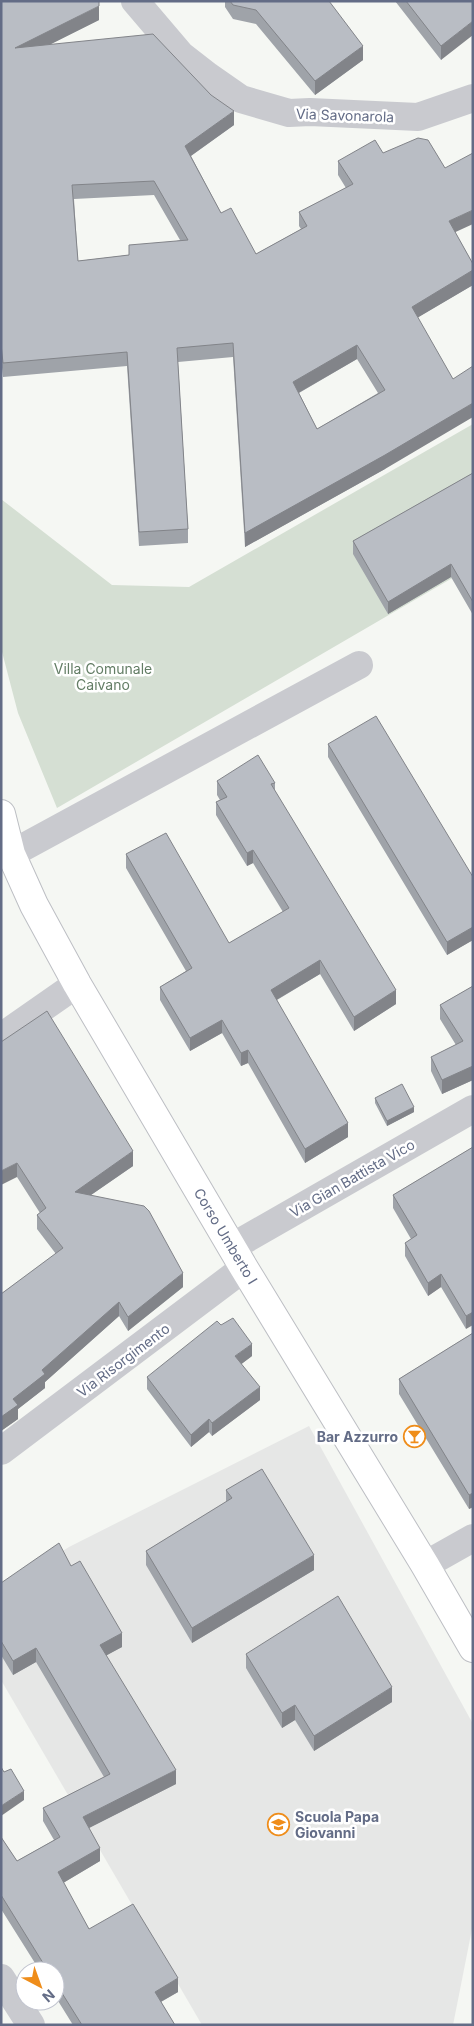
<svg xmlns="http://www.w3.org/2000/svg" width="474" height="2026" font-family="Inter,sans-serif">
<style>
.built{fill:#e6e7e6}
.green{fill:#d5dfd3}
.lines{fill:none;stroke-linecap:round;stroke-linejoin:round}
.major-casing{stroke:#bdbfc4;stroke-width:30}
.minor{stroke:#c9cacf;stroke-width:28}
.major{stroke:#fff;stroke-width:28}
.wall{fill:#9fa3a9;fill-rule:evenodd}
.shaded-wall{fill:#828489}
.building{fill:#b9bdc4;stroke:#828489;fill-rule:evenodd}
.labels{text-anchor:middle;dominant-baseline:central;stroke-width:5;stroke-linejoin:round;paint-order:stroke}
.street-label{font-size:14px;fill:#636c86;stroke:#fff}
.park-label{font-size:14px;fill:#637d65;stroke:#fff}
.poi-label{font-size:14px;font-weight:bold;fill:#636c86;stroke:#fff;text-anchor:end}
</style>
<rect width="100%" height="100%" fill="#f5f7f3"/>
<path class="built" d="M309 1426 473 1724V1924L453 2025H202L1 1680V1590L69 1547Z"/>
<path class="green" d="M473 424V566L57 808 18 713 1 648V499L112 585 189 587Z"/>
<g class="lines">
<defs>
<path id="major" d="M1 814 11 854 34 905 77 984 244 1268 425 1565 473 1648"/>
</defs>
<use href="#major" class="major-casing"/>
<path class="minor" d="M135 1 181 55 208 76 241 99 289 113 310 112 418 117 473 98
M11 854 359 665
M1 1037 77 984
M232 1247 473 1109
M1 1451 244 1268
M425 1565 473 1538
M1 1978 31 2025"/>
<use href="#major" class="major"/>
</g>
<path class="wall" d="M1 1 99 20 49 45 234 125 191 156 221 213 256 254 301 229 299 226V212L346 188 338 175V161L383 153 455 232 473 264V285L418 317 385 469 245 547 233 357 178 362 188 529V543L139 546 127 366 3 377 1 358ZM154 195 180 240 129 255 78 261 74 199ZM357 359 378 393 317 429 299 393Z
M225 1H329L363 60 315 95 256 24 233 19 225 7Z
M395 1H473L441 60Z
M473 473V615L451 577 388 614 353 554V541Z
M328 744 473 877V940L447 955 328 757Z
M217 781 275 783V791L396 1004 354 1031 320 974 277 1000 348 1137 305 1163 248 1063 241 1066 222 1033 190 1051 160 1000V987L186 971 126 868V854L229 943 283 912 253 863 247 866 216 815V802L220 800 217 795Z
M473 986V1080L442 1094 431 1071V1057L456 1045 440 1019V1005Z
M1 1042 133 1166 91 1195 183 1287 128 1331 119 1316 45 1382V1388L18 1409V1419L1 1431V1294L56 1254 37 1229V1215L40 1213 17 1177Z
M375 1098 414 1112 387 1126 375 1103Z
M473 1147 466 1329 441 1287 428 1296 405 1256V1243L411 1239 393 1208V1195Z
M473 1333V1507L469 1509 399 1394V1379Z
M252 1356 241 1364 260 1400 212 1436 209 1432 191 1447 147 1389V1377Z
M226 1490 314 1570 192 1643 146 1565V1551L226 1502Z
M71 1566 122 1647 106 1655 176 1784 89 1828 100 1861 63 1883 89 1929 178 1992 161 2002 175 2025H73L55 1996V1971H40L1 1909V1837L17 1861 54 1840 43 1821V1808L104 1777 36 1662 13 1675 1 1655V1583Z
M246 1654 392 1702 314 1751 295 1720 282 1728 246 1668Z"/>
<path class="shaded-wall" d="M99 6V20L15 62V48Z
M473 21V35L441 60V46Z
M363 46V60L315 95V81Z
M234 111V125L185 160V146Z
M473 210V224L449 235V221Z
M473 270V285L412 321V307Z
M357 345V359L293 396V382Z
M473 403V417L385 469 245 547V533Z
M451 564V577L388 614V602Z
M253 850V863L247 866V853Z
M473 927V940L447 955V942Z
M320 960V974L271 1003V990Z
M396 990V1004L354 1031V1017Z
M222 1020V1033L190 1051V1038Z
M248 1050V1063L241 1066V1053Z
M473 1066V1080L442 1094V1080Z
M414 1107V1112L387 1126V1121Z
M348 1123V1137L305 1163V1149Z
M133 1151V1166L75 1206V1192Z
M17 1163V1177L1 1185V1171Z
M183 1273V1287L128 1331V1317Z
M441 1274V1287L428 1296V1283Z
M119 1302V1316L45 1382V1388L18 1409V1419L1 1431V1417L13 1399 42 1370Z
M473 1312V1325L466 1329V1316Z
M252 1344V1356L235 1369V1356Z
M260 1387V1400L212 1436V1423Z
M209 1419V1432L191 1447V1435Z
M473 1493V1507L469 1509V1495Z
M314 1555V1570L192 1643V1628Z
M122 1633V1647L100 1659V1645Z
M36 1648V1662L13 1675V1661Z
M392 1687V1702L314 1751V1736Z
M295 1705V1720L282 1728V1713Z
M176 1770V1784L83 1831V1817Z
M24 1791V1800L1 1816V1806Z
M100 1848V1861L58 1886V1872Z
M178 1978V1992L155 2005V1992Z"/>
<path class="building" d="M1 1H99V6L15 48 153 34 211 95 234 111 185 146 221 213 231 208 256 254 307 226 299 212 353 184 338 161 375 140 383 153 418 138 428 140 445 168 473 153V210L449 221 473 264V270L412 307 453 379 473 366V403L385 455 245 533 233 343 177 348 188 529 139 532 127 352 3 363 1 344ZM154 181 188 240 129 245V255L78 261 72 185ZM357 345 385 390 317 429 293 382Z
M230 1H329L363 46 315 81 256 10 233 5Z
M406 1H473V21L441 46Z
M473 473V602L451 564 388 602 353 541Z
M376 716 473 877V927L447 942 328 744Z
M258 755 275 783 271 784 396 990 354 1017 320 960 271 990 348 1123 305 1149 248 1050 241 1053 222 1020 190 1038 160 987 192 968 126 854 166 833 229 943 289 908 253 850 247 853 216 802 227 797 217 781Z
M473 986V1066L442 1080 431 1057 463 1041 440 1005Z
M47 1011 133 1151 75 1192 144 1206 149 1211 183 1273 128 1317 119 1302 42 1370 45 1374 13 1399 18 1405 1 1417V1294L63 1248 37 1215 46 1208 17 1163 1 1171V1042Z
M402 1084 414 1107 387 1121 375 1098Z
M473 1147V1312L466 1316 441 1274 428 1283 405 1243 417 1235 393 1195Z
M233 1318 252 1344 235 1356 260 1387 212 1423 209 1419 191 1435 147 1377 217 1321 221 1325Z
M473 1333V1493L469 1495 399 1379Z
M262 1469 314 1555 192 1628 146 1551 232 1498 226 1490Z
M59 1543 71 1566 80 1561 122 1633 100 1645 176 1770 83 1817 100 1848 58 1872 89 1929 133 1904 178 1978 155 1992 175 2025H82L55 1982V1971H48L1 1895V1837L17 1861 60 1837 43 1808 110 1774 36 1648 13 1661 1 1641V1583Z
M338 1596 392 1687 314 1736 295 1705 282 1713 246 1654Z
M1 1767 4 1772 11 1769 24 1791 1 1806Z"/>
<defs>
<symbol id="bar-ring" viewBox="-11 -11 22 22"><circle r="9.5" fill="#fff" stroke="#ef8d1a" stroke-width="1.5"/><path d="M-6-5H6L.8 .8V4.5H3.5V6h-7V4.5H-.8V.8Z" fill="#ef8d1a"/></symbol>
<symbol id="school-ring" viewBox="-11 -11 22 22"><circle r="9.5" fill="#fff" stroke="#ef8d1a" stroke-width="1.5"/><path d="M0-5L7-2L0 1L-7-2ZM-4 1L0 2.5L4 1V4Q0 6-4 4Z" fill="#ef8d1a"/></symbol>
</defs>
<g fill-rule="evenodd">
<use href="#bar-ring" x="402" y="1424" width="25" height="25"/>
<use href="#school-ring" x="266" y="1812" width="25" height="25"/>
</g>
<g class="labels">
<g class="street-label">
<text transform="translate(345 115) rotate(2)">Via Savonarola</text>
<text transform="translate(352 1178) rotate(-30)">Via Gian Battista Vico</text>
<text transform="translate(226 1236) rotate(59)">Corso Umberto I</text>
<text transform="translate(123 1360) rotate(-37)">Via Risorgimento</text>
</g>
<g class="park-label">
<text x="103" y="668">Villa Comunale<tspan x="103" dy="16">Caivano</tspan></text>
</g>
<g class="poi-label">
<text x="398" y="1436">Bar Azzurro</text>
<text x="295" y="1816" text-anchor="start">Scuola Papa<tspan x="295" dy="16">Giovanni</tspan></text>
</g>
</g>
<rect width="474" height="2026" fill="none" stroke="#636c86" stroke-width="5"/>
<g transform="translate(40 1986) rotate(139)"><circle r="24" fill="#ffffff" stroke="#c1c4cf"/>
<path d="M0-4L9 19L0 12L-9 19Z" fill="#ef8d1a"/>
<text y="-8" font-size="14" font-weight="bold" text-anchor="middle" fill="#636c86">N</text>
</g>
</svg>
